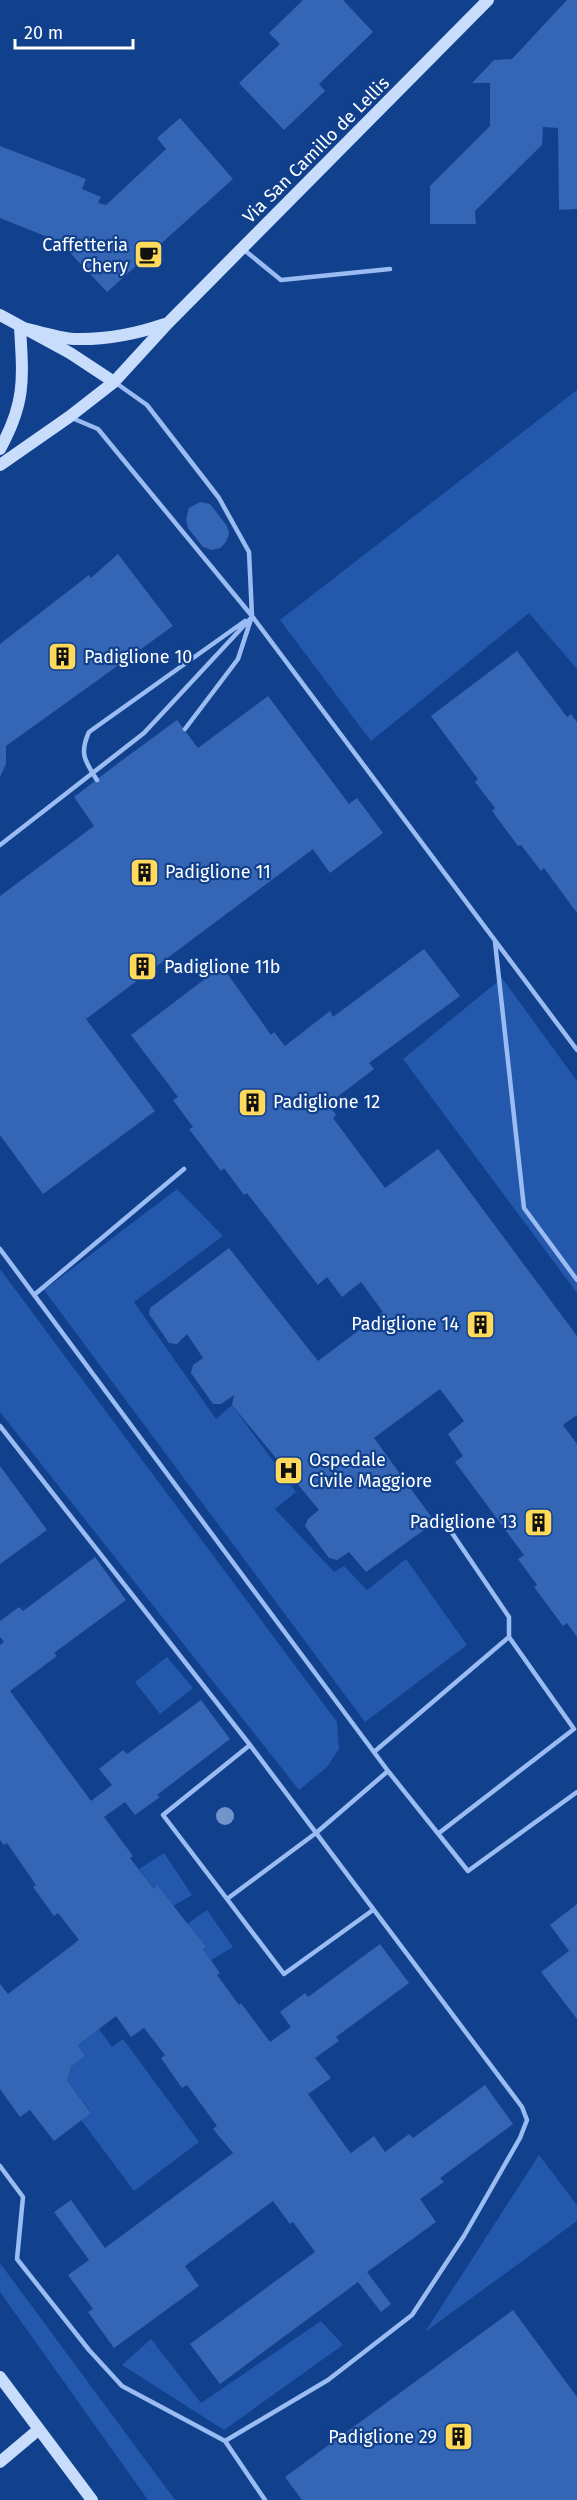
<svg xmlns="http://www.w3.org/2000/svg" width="577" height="2500" font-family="'Fira Sans',sans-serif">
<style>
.green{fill:#2358ad}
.building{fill:#3566b5}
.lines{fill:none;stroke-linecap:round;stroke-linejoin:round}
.lane{stroke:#9abcf2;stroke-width:4.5}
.secondary{stroke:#c8dcfc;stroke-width:12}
.tree{fill:#7294cb}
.labels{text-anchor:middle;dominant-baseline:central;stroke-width:4.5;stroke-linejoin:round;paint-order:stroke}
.street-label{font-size:18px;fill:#fff;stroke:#11408d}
.poi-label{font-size:18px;fill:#fff;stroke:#11408d;text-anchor:start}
</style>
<rect width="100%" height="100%" fill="#11408d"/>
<path class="green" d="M577 390V669L529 613 371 741 280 620Z
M502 978 577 1081V1293L403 1059Z
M177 1189 223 1236 134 1302 216 1419 232 1405 296 1492 275 1509 334 1572 344 1566 367 1590 406 1559 467 1645 365 1722 44 1290Z
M0 1269 337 1722 339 1749 327 1767 299 1790 0 1412Z
M167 1657 193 1688 160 1714 135 1682Z
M164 1853 192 1895 173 1906 157 1886 154 1889 139 1869Z
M207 1910 233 1947 211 1960 203 1949 205 1947 187 1924Z
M99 2029 112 2047 123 2039 199 2142 134 2191 81 2120 91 2112 67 2080 71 2067 85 2056 78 2045Z
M539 2155 577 2205V2221L425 2332Z
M0 2263 175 2500H148L0 2292Z
M321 2321 343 2345 224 2430 122 2365 151 2339 201 2403Z"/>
<path class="building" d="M303 0H343L373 32 319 84 325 91 284 130 239 83 280 44 269 33Z
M567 0H577V209L559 210 558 128 543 127 542 145 475 211 476 224H430V186L490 126V83H472L494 60 512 59Z
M180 118 233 179 107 292 60 242 0 218V146L86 179 82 189 101 197 98 203 106 205 166 149 157 138Z
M200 502 210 504 227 526 229 534 226 542 220 548 212 550 203 547 188 528 186 519 189 508Z
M118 554 173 626 6 746V764L0 777V644L89 575 91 578Z
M517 651 567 717 571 714 577 722V913L544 868 541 871 521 845 518 846 492 811 495 808 475 782 478 779 431 716Z
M268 696 349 804 357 798 383 833 330 873 313 849 86 1019 155 1111 43 1194 0 1135V896L94 826 74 797 121 761 177 720 198 748Z
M424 949 460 996 369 1063 374 1069 328 1104 336 1115 333 1118 385 1188 438 1149 577 1336V1415L563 1425 577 1444V1637L567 1623 563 1626 534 1587 537 1585 518 1559 524 1555 455 1462 463 1456 448 1434 464 1421 440 1389 374 1438 435 1522 366 1572 349 1552 337 1560 329 1558 305 1526 308 1519 319 1510 232 1405 234 1395 221 1404H213L191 1373 193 1365 203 1358 187 1334 177 1344 169 1343 149 1314 150 1308 229 1248 318 1361 383 1312 361 1282 342 1297 327 1277 318 1285 247 1193 244 1195 224 1168 221 1171 189 1129 193 1127 173 1100 178 1097 131 1035 222 966 271 1035 274 1032 285 1046 330 1011 333 1017Z
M0 1466 47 1530 0 1564Z
M95 1557 126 1600 54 1653 57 1656 10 1691 91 1801 112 1785 99 1769 123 1750 127 1754 201 1700 230 1739 157 1795 160 1797 135 1815 125 1802 104 1817 133 1856 130 1858 154 1889 157 1885 206 1947 203 1949 220 1973 217 1975 239 2005 241 2003 270 2042 291 2027 280 2012 305 1993 308 1997 380 1944 409 1983 336 2037 339 2041 315 2058 331 2078 308 2094 346 2147 351 2153 374 2136 385 2152 409 2134 413 2138 485 2085 513 2124 440 2178 444 2182 420 2199 436 2222 367 2272 391 2304 381 2312 358 2282 220 2384 190 2344 315 2252 293 2222 290 2224 273 2201 185 2266 199 2286 114 2348 88 2312 93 2309 68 2275 89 2260 54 2212 71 2200 105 2248 233 2153 213 2129 217 2126 187 2085 182 2088 161 2058 165 2055 144 2028 131 2037 116 2016 78 2045 85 2056 71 2067 67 2080 91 2113 54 2141 30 2110 20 2117 0 2089V1984L8 1994 79 1940 58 1913 54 1916 33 1887 36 1885 7 1843 4 1845 0 1840V1645L4 1642 0 1637V1621L19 1607 23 1611Z
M577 1904V2019L541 1972 569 1951 550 1925Z
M513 2310 577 2397V2500H302L285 2477Z"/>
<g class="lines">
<path class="lane" d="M243 249 281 280 390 269
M116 383 147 405 219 498 249 552 252 616 238 659 185 729
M72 418 98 429 252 616 577 1050
M97 780C85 761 79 754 89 732L245 621
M0 845 144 733 251 618
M495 942 524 1208 577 1280
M0 1249 388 1771 468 1871 577 1792
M34 1295 184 1169
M0 1426 250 1745 522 2107 527 2120 520 2138 464 2236 412 2315 328 2380 225 2441
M374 1752 509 1637V1617L452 1533
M439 1833 574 1729 509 1637
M227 1899 163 1815 250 1745
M373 1910 284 1974 227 1899 316 1833 388 1771
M0 2166 23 2197 17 2259 89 2350 122 2386 225 2441 265 2500"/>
<path class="secondary" d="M0 315 70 353 114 382
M20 327C37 331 57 338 74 339 106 340 136 334 165 324
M0 449C26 402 23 378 20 327
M0 465 69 417 114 382 168 323 488 0
M0 2377 92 2500
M0 2462 38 2430"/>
</g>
<circle class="tree" cx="225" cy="1816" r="9"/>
<defs>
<symbol id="cafe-square" viewBox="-11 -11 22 22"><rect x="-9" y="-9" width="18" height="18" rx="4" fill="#ffda5a" stroke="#11408d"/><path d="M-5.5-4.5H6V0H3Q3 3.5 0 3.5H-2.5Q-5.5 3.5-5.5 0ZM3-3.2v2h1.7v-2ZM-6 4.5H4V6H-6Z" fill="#111"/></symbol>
<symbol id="building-square" viewBox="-11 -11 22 22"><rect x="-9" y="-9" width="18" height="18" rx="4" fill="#ffda5a" stroke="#11408d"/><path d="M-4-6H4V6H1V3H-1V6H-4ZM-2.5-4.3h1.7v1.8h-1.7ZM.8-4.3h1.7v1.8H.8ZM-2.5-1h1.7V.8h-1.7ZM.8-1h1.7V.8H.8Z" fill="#111"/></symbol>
<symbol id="hospital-square" viewBox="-11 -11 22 22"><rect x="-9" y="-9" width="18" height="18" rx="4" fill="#ffda5a" stroke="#11408d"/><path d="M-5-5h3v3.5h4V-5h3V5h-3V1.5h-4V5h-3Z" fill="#111"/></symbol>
</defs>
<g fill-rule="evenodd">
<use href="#cafe-square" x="132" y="238" width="33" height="33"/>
<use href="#building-square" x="46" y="640" width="33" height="33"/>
<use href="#building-square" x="128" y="856" width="33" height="33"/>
<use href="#building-square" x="126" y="950" width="33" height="33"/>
<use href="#building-square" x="236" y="1086" width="33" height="33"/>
<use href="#building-square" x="464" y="1308" width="33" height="33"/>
<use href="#hospital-square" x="272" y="1454" width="33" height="33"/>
<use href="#building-square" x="522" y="1506" width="33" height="33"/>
<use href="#building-square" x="442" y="2420" width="33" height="33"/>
</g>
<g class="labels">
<g class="street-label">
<text transform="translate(316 150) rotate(-45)">Via San Camillo de Lellis</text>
</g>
<g class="poi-label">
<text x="128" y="245" text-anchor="end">Caffetteria<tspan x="128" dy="21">Chery</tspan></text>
<text x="84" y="657">Padiglione 10</text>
<text x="165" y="872">Padiglione 11</text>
<text x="164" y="967">Padiglione 11b</text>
<text x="273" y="1102">Padiglione 12</text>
<text x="459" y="1324" text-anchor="end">Padiglione 14</text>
<text x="309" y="1460">Ospedale<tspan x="309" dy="21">Civile Maggiore</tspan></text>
<text x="517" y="1522" text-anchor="end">Padiglione 13</text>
<text x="437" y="2437" text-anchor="end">Padiglione 29</text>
</g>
</g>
<path d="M15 39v9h118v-9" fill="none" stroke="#ffffff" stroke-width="3"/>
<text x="24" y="39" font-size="18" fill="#ffffff" stroke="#11408d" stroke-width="4.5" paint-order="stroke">20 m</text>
</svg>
